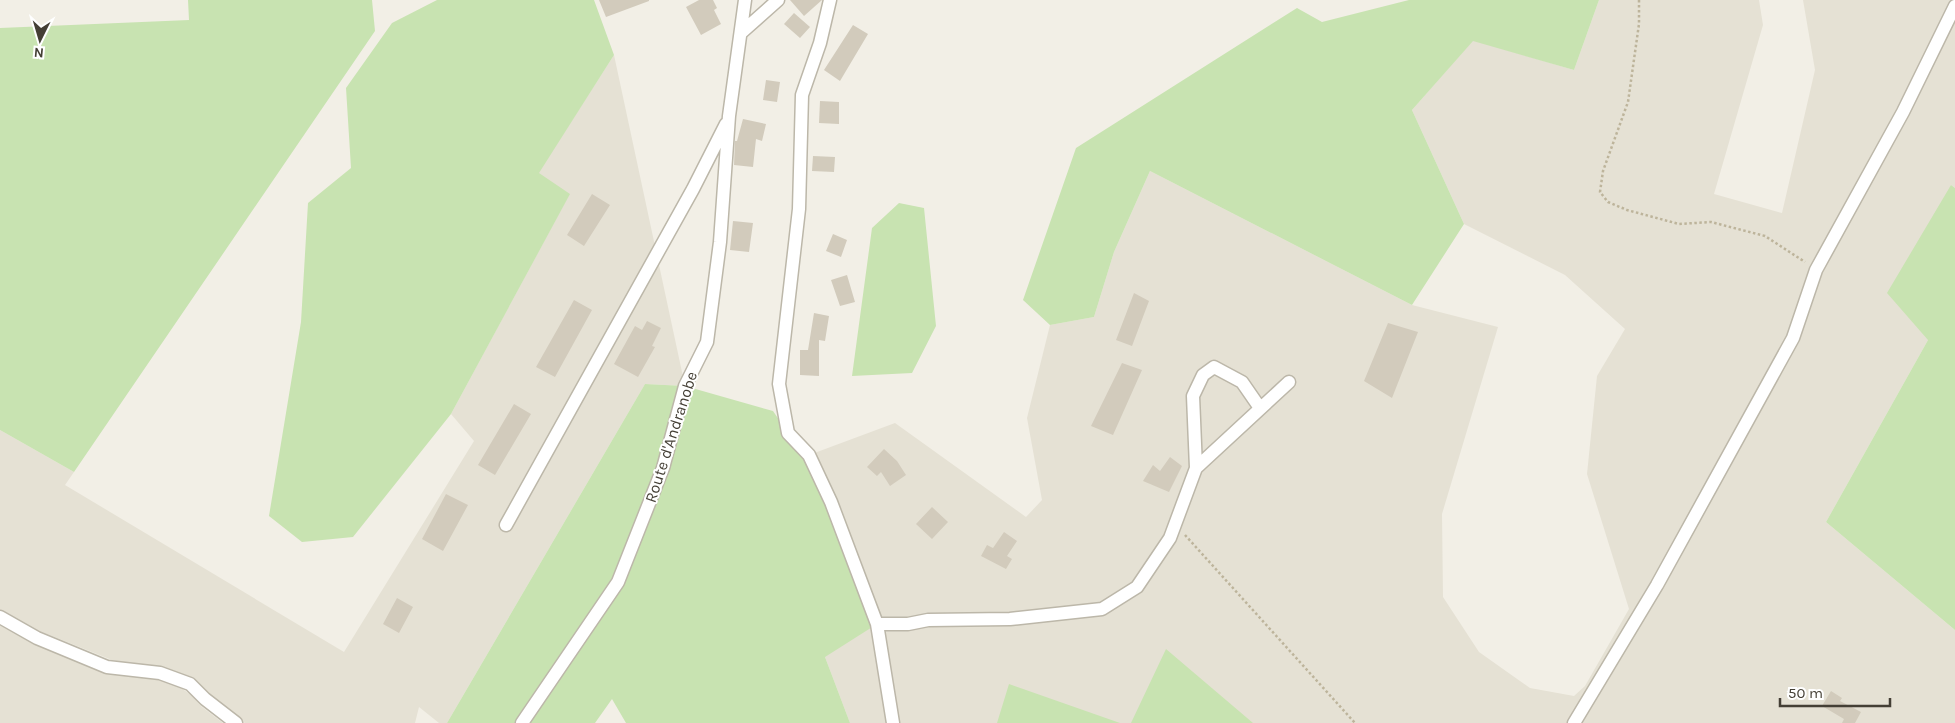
<svg xmlns="http://www.w3.org/2000/svg" width="1955" height="723" font-family="Karla,sans-serif">
<style>
.residential{fill:#e5e1d4}
.green{fill:#c8e3b1}
.building{fill:#d2cbbc}
.lines{fill:none;stroke-linecap:round;stroke-linejoin:round}
.street-casing{stroke:#bcb7a9;stroke-width:15}
.path{stroke:#bdb49b;stroke-width:2.5;stroke-dasharray:2.5 2.5;stroke-linecap:butt}
.street{stroke:#fff;stroke-width:12}
.labels{text-anchor:middle;dominant-baseline:central;stroke-width:4;stroke-linejoin:round;paint-order:stroke}
.street-label{font-size:16px;fill:#443f35;stroke:#fff}
</style>
<rect width="100%" height="100%" fill="#f2efe6"/>
<path class="residential" d="M1599 0H1759L1763 25 1714 194 1782 213 1815 70 1803 0H1955V188L1951 185 1928 340 1826 522 1955 630V723H850L825 657 809 455 895 423 1026 517 1042 500 1027 418 1050 325 1094 317 1114 252 1150 171 1412 305 1498 327 1442 514 1443 597 1479 652 1530 688 1574 696 1585 686 1629 609 1587 474 1597 376 1625 329 1565 275 1464 224 1412 110 1473 40 1574 70Z
M614 55 685 386 645 384 447 723H439L419 707 415 723H245L212 699 194 678 112 660 27 626 6 613 0 611V430L74 472 65 485 344 652 474 441 451 414 569 195 538 173Z
M0 624 104 672 161 677 174 683 191 695 202 707 223 723H0Z"/>
<path class="green" d="M188 0H372L375 31 74 472 0 430V28L189 20Z
M437 0H594L614 55 539 173 570 194 451 414 353 537 302 542 269 516 301 322 308 203 351 168 346 88 392 23Z
M1409 0H1599L1574 70 1473 41 1412 110 1464 224 1412 305 1150 171 1114 252 1094 317 1050 325 1023 300 1076 148 1297 8 1322 22Z
M1951 185 1955 188V630L1826 522 1928 340 1887 293Z
M899 203 924 208 936 326 912 373 852 376 872 228Z
M645 384 685 386 773 411 788 433 809 455 877 624 825 657 850 723H626L612 699 595 723H447Z
M1166 649 1253 723H1131Z
M1009 684 1120 723H997Z"/>
<path class="building" d="M599 0H649V1L606 17Z
M699 0H713L717 8 714 10 721 24 701 35 686 7Z
M790 0H822L804 16Z
M794 13 810 27 800 38 784 24Z
M853 25 868 34 840 81 824 70Z
M766 80 780 82 777 102 763 100Z
M820 101 839 102V124L819 123Z
M743 119 766 124 762 141 756 139 753 167 734 165 735 141H737Z
M813 156 835 157 834 172 812 171Z
M592 194 610 205 584 246 567 235Z
M733 221 753 223 749 252 730 250Z
M833 234 847 240 841 257 826 251Z
M847 275 855 302 840 306 831 280Z
M1134 293 1149 301 1132 346 1116 340Z
M574 300 592 310 555 377 536 367Z
M814 313 829 316 825 341 819 340V376L800 375V350H808Z
M647 321 661 328 652 346 655 347 638 377 614 364 635 326 642 330Z
M1388 323 1418 332 1392 398 1364 381Z
M1122 363 1142 370 1113 435 1091 426Z
M514 404 531 414 495 475 478 465Z
M884 449 897 461 906 475 890 486 881 472 877 476 867 467Z
M1170 457 1182 466 1169 492 1143 481 1153 465 1160 471Z
M446 494 468 505 443 551 422 539Z
M932 507 948 522 932 539 916 524Z
M1004 532 1017 541 1007 556 1012 559 1006 569 981 556 987 545 993 548Z
M397 598 413 607 399 633 383 624Z
M1831 691 1842 698 1840 701 1861 712 1855 723H1842L1844 719 1822 706Z"/>
<g class="lines">
<defs>
<path id="street" d="M830 0 820 43 802 95 799 209 779 384 788 433 809 455 831 502 877 624 893 723
M742 32 778 0
M1196 468 1289 382
M506 525 693 189 726 124
M0 617 37 638 107 667 160 673 190 684 205 699 236 723
M877 624H908L928 620 1010 619 1102 609 1137 587 1170 538 1196 468 1193 396 1203 375 1214 367 1242 382 1260 408
M522 723 618 582 663 468 685 386 707 342 720 242 729 116 745 0
M1574 723 1657 585 1793 338 1816 270 1903 112 1955 6"/>
</defs>
<use href="#street" class="street-casing"/>
<path class="path" d="M1639 0V24L1628 102 1603 171 1600 192 1608 202 1627 210 1679 224 1711 222 1765 236 1805 262
M1185 535 1355 723"/>
<use href="#street" class="street"/>
</g>
<g class="labels">
<g class="street-label">
<text transform="translate(671 437) rotate(-72)">Route d'Andranobe</text>
</g>
</g>
<g transform="translate(40 40) rotate(185)" stroke="#ffffff" stroke-width="4" paint-order="stroke">
<path d="M0-4L9 19L0 12L-9 19Z" fill="#443f35"/>
<text y="-8" font-size="14" font-weight="bold" text-anchor="middle" fill="#443f35">N</text>
</g>
<path d="M1780 698v8h110v-8" fill="none" stroke="#443f35" stroke-width="2.5"/>
<text x="1788" y="698" font-size="15" fill="#443f35" stroke="#ffffff" stroke-width="4" paint-order="stroke">50 m</text>
</svg>
